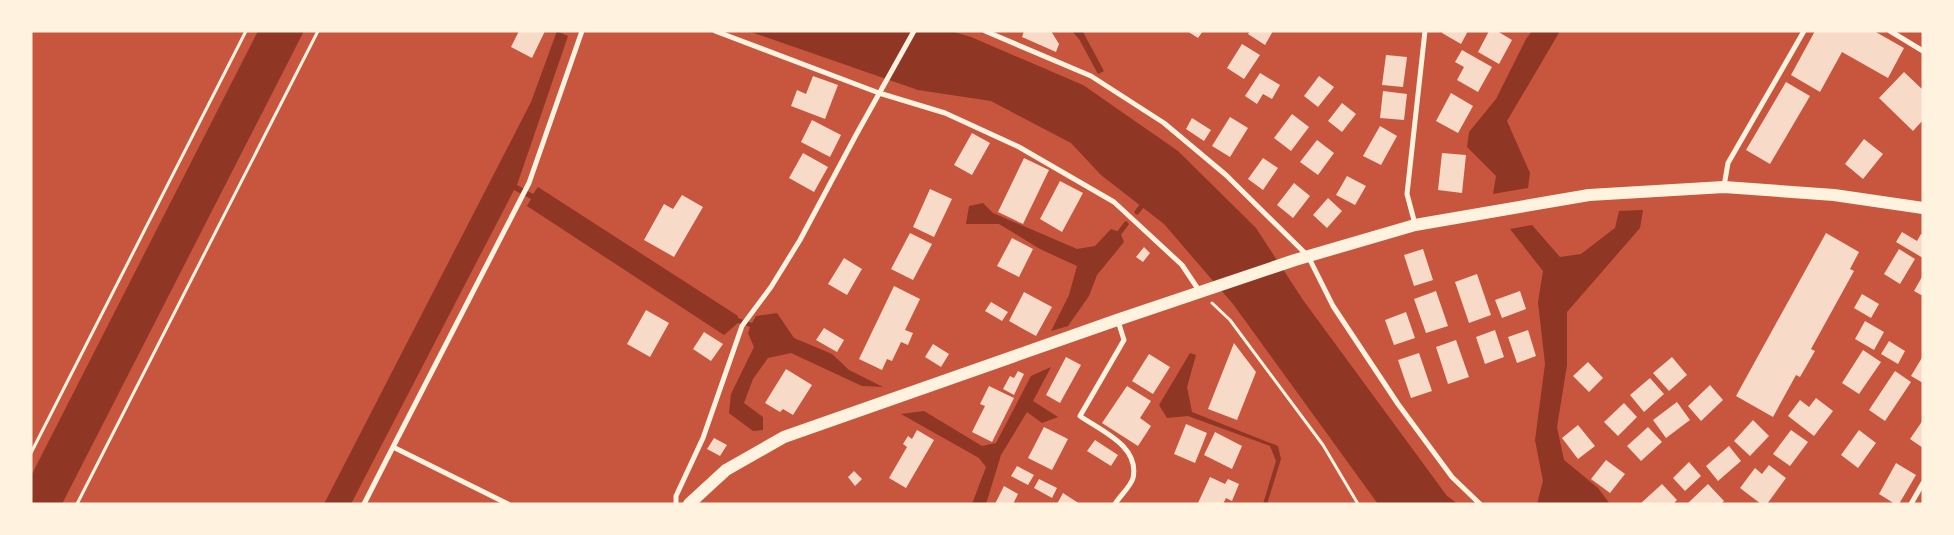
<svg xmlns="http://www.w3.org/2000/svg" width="1954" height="535" font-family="'Sofia Sans Condensed',sans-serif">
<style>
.water{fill:#8f3625}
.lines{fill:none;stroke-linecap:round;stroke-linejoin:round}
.stream{stroke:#8f3625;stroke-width:5}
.building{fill:#f7dbc8}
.path{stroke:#fff3e0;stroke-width:3}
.minor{stroke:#fff3e0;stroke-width:5}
.primary{stroke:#fff3e0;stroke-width:12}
</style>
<rect width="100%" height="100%" fill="#c8553d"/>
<path class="water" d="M258 31H304L62 504H31V476Z
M557 31 568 36 517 185 533 194 538 187 738 316V318L752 323 756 316 777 313 794 338 832 354 849 370 883 387 862 386 791 353 768 358 753 379 744 403 763 417V430L753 431 729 413 731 394 754 347 748 333 750 327 738 323 724 335 527 206 531 199 514 190 351 504H324L531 102Z
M748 31H951L971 37 1083 85 1178 151 1256 228 1303 300 1447 496 1458 504H1378L1233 304 1164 224 1101 175 1071 143 991 101 918 90Z
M1072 31 1083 32 1104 71 1098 74 1079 39Z
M1532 31H1560L1507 121 1530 173 1528 188 1493 194 1496 176 1467 147 1469 132 1496 99 1526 39Z
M983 203 993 213 1077 249 1095 246 1111 229 1120 232 1124 242 1097 275 1089 296 1068 326 1051 331 1069 295 1077 266 1040 249 999 224H966L969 206Z
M1643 210 1640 228 1567 312V365L1557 427 1564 460 1598 488 1610 504H1537L1543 481 1535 440 1545 364 1538 302 1543 271 1510 229 1532 225 1560 257 1581 254 1615 228 1619 211Z
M1190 353 1196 355 1187 387 1192 412 1278 446 1281 459 1267 504H1263L1276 461 1270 446 1188 416 1167 418 1159 405Z
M1051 367 1033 401 1058 417 1042 423 1027 412 1001 455 986 504H972L986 467 979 458 901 414 924 411 982 446 996 443 1031 376Z"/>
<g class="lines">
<path class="stream" d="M1137 212 1144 203
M1120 232 1126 224"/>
</g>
<path class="building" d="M519 31H545L532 58 511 47Z
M1024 31H1051L1059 44 1056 52 1022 37Z
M1187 31H1203L1198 38Z
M1250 31H1273L1265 45 1248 34Z
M1443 31H1468L1461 44 1442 33Z
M1489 31H1497L1512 40 1499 64 1478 52Z
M1815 31H1874L1904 48 1888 78 1842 52 1820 92 1791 75Z
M1242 44 1260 55 1244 79 1227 68Z
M1462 50 1492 67 1478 92 1457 80 1464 67 1455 62Z
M1386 55 1407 57 1403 87 1382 85Z
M1904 72 1923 90V120L1913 131 1879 98Z
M1260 73 1280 85 1272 99 1263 94 1257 104 1245 96Z
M813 76 838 85 825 119 791 106 797 90 806 94Z
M1319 76 1334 87 1318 107 1304 96Z
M1786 82 1810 96 1770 164 1746 150Z
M1383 91 1407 94 1404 120 1380 118Z
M1451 93 1473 106 1458 133 1436 121Z
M1342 103 1356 114 1342 132 1328 121Z
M1292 114 1309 127 1291 151 1274 138Z
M1230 117 1248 128 1230 157 1212 146Z
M1192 118 1211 130 1204 141 1186 129Z
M812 120 841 135 830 157 801 142Z
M1380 126 1397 136 1381 165 1363 156Z
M972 133 990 143 972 175 954 165Z
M1864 139 1883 154 1863 179 1845 164Z
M1317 140 1334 153 1318 175 1300 162Z
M803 153 828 167 814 192 789 178Z
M1442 153 1466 155 1462 193 1438 190Z
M1024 158 1049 170 1023 224 998 212Z
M1263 158 1278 168 1263 190 1248 179Z
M1347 176 1366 186 1355 205 1336 195Z
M1060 181 1083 193 1062 232 1040 219Z
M1294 183 1310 196 1293 218 1277 205Z
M930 189 952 199 934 237 913 227Z
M682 195 703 207 674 257 644 240 664 204 673 209Z
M1328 198 1342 211 1327 228 1313 215Z
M1902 232 1917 241 1921 234 1923 235V258L1896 242Z
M910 233 932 244 913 280 891 269Z
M1826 233 1859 252 1850 269 1854 271 1811 349 1815 351 1800 377 1796 375 1773 417 1736 396Z
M1012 238 1033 249 1019 277 997 266Z
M1144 247 1150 253 1143 262 1136 257Z
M1423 249 1433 280 1414 286 1404 255Z
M1899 249 1915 259 1900 284 1884 274Z
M844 258 862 269 847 295 828 284Z
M1477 274 1491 315 1469 323 1455 282Z
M1923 275V296L1914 291Z
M894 286 920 299 905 330 913 333 908 345 901 342 892 361 887 359 882 370 859 359Z
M1436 291 1448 326 1426 333 1414 299Z
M1520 291 1526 309 1502 318 1495 300Z
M1024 292 1052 307 1036 336 1009 321Z
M1862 294 1879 304 1871 318 1854 308Z
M991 302 1008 312 1002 321 985 311Z
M646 310 669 323 650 357 627 344Z
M1406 312 1415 338 1394 345 1385 320Z
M1865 321 1884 332 1874 350 1855 339Z
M824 328 844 340 837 352 816 340Z
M1495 330 1504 357 1485 364 1476 337Z
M1528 330 1536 356 1517 363 1508 337Z
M704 332 723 344 711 361 693 349Z
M1456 340 1469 377 1448 384 1436 347Z
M1889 341 1905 351 1898 364 1881 354Z
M1234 343 1256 372 1237 420 1208 409Z
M933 344 949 354 941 367 925 357Z
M1863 350 1881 362 1859 394 1842 383Z
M1419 353 1432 391 1411 398 1398 360Z
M1149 354 1170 367 1153 394 1132 381Z
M1923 356V383L1911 376Z
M1066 357 1081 365 1060 403 1046 395Z
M1672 357 1687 375 1669 391 1653 373Z
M1588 362 1603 378 1589 392 1573 376Z
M786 369 812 385 793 415 783 409 780 412 765 403Z
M1018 371 1024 374 1014 395 1003 389 1010 376 1014 378Z
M1895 371 1911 382 1885 421 1869 410Z
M1650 378 1664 394 1644 412 1630 395Z
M1710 385 1723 400 1701 421 1688 406Z
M989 386 1014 398 992 442 972 432 985 406 980 404Z
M1127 386 1151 401 1140 418 1151 426 1138 446 1102 423Z
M1816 398 1833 411 1814 436 1788 416 1800 400 1809 407Z
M1677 402 1690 420 1666 438 1653 420Z
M1624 403 1637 417 1618 436 1604 422Z
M1753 420 1769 436 1750 456 1734 441Z
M1923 420V448L1910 439Z
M1186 424 1207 433 1195 463 1174 454Z
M1578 425 1595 446 1578 459 1562 438Z
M1044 427 1068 439 1052 470 1028 458Z
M1648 427 1662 442 1641 461 1627 446Z
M917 430 934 440 906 488 889 478 907 447 903 444 908 436 912 439Z
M1791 430 1808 442 1790 466 1773 454Z
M1859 430 1876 443 1858 468 1841 455Z
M1215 432 1242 446 1232 469 1204 455Z
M714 438 727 445 720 456 707 449Z
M1095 440 1118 455 1111 466 1087 451Z
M1729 446 1741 461 1718 481 1706 466Z
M1606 460 1625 474 1610 493 1591 479Z
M1689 462 1701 476 1685 491 1673 478Z
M1896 463 1916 475 1899 504H1895L1879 494Z
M1769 465 1786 478 1767 504H1761L1740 488 1755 468 1762 474Z
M1017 466 1034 475 1028 485 1011 476Z
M854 471 862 479 855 486 848 477Z
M1210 477 1225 484 1228 479 1239 484 1232 501 1226 498 1223 504 1198 503Z
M1039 479 1057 488 1052 498 1034 488Z
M1662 484 1677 500 1673 504H1640Z
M1708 484 1724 501 1721 504H1687Z
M1004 486 1018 494 1013 504H995Z
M1063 493 1080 504H1057Z"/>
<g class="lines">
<path class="path" d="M1212 303 1230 320 1323 445 1358 504
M31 453 246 31
M77 504 318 31"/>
<path class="minor" d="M715 31 879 93 945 113 1019 147 1114 202 1182 265 1200 292
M985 31 1091 76 1164 123 1226 175 1308 256 1333 306 1398 404 1452 477 1480 504
M1890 31 1923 51
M1724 186 1728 163 1804 31
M1415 224 1407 194 1425 31
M393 447 529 183 582 31
M364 504 393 447 508 504
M676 504V496L703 438 742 326 771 287 800 240 856 135 914 31
M1115 504C1120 496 1131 486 1133 478 1140 446 1101 431 1080 416L1124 340 1118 321
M1911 504 1923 483"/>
<path class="primary" d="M689 504 726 470 784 437 1117 320 1295 260 1415 225 1589 195 1724 187 1834 195 1923 208"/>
</g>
<rect width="1954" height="535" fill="none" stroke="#fff3e0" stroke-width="65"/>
</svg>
